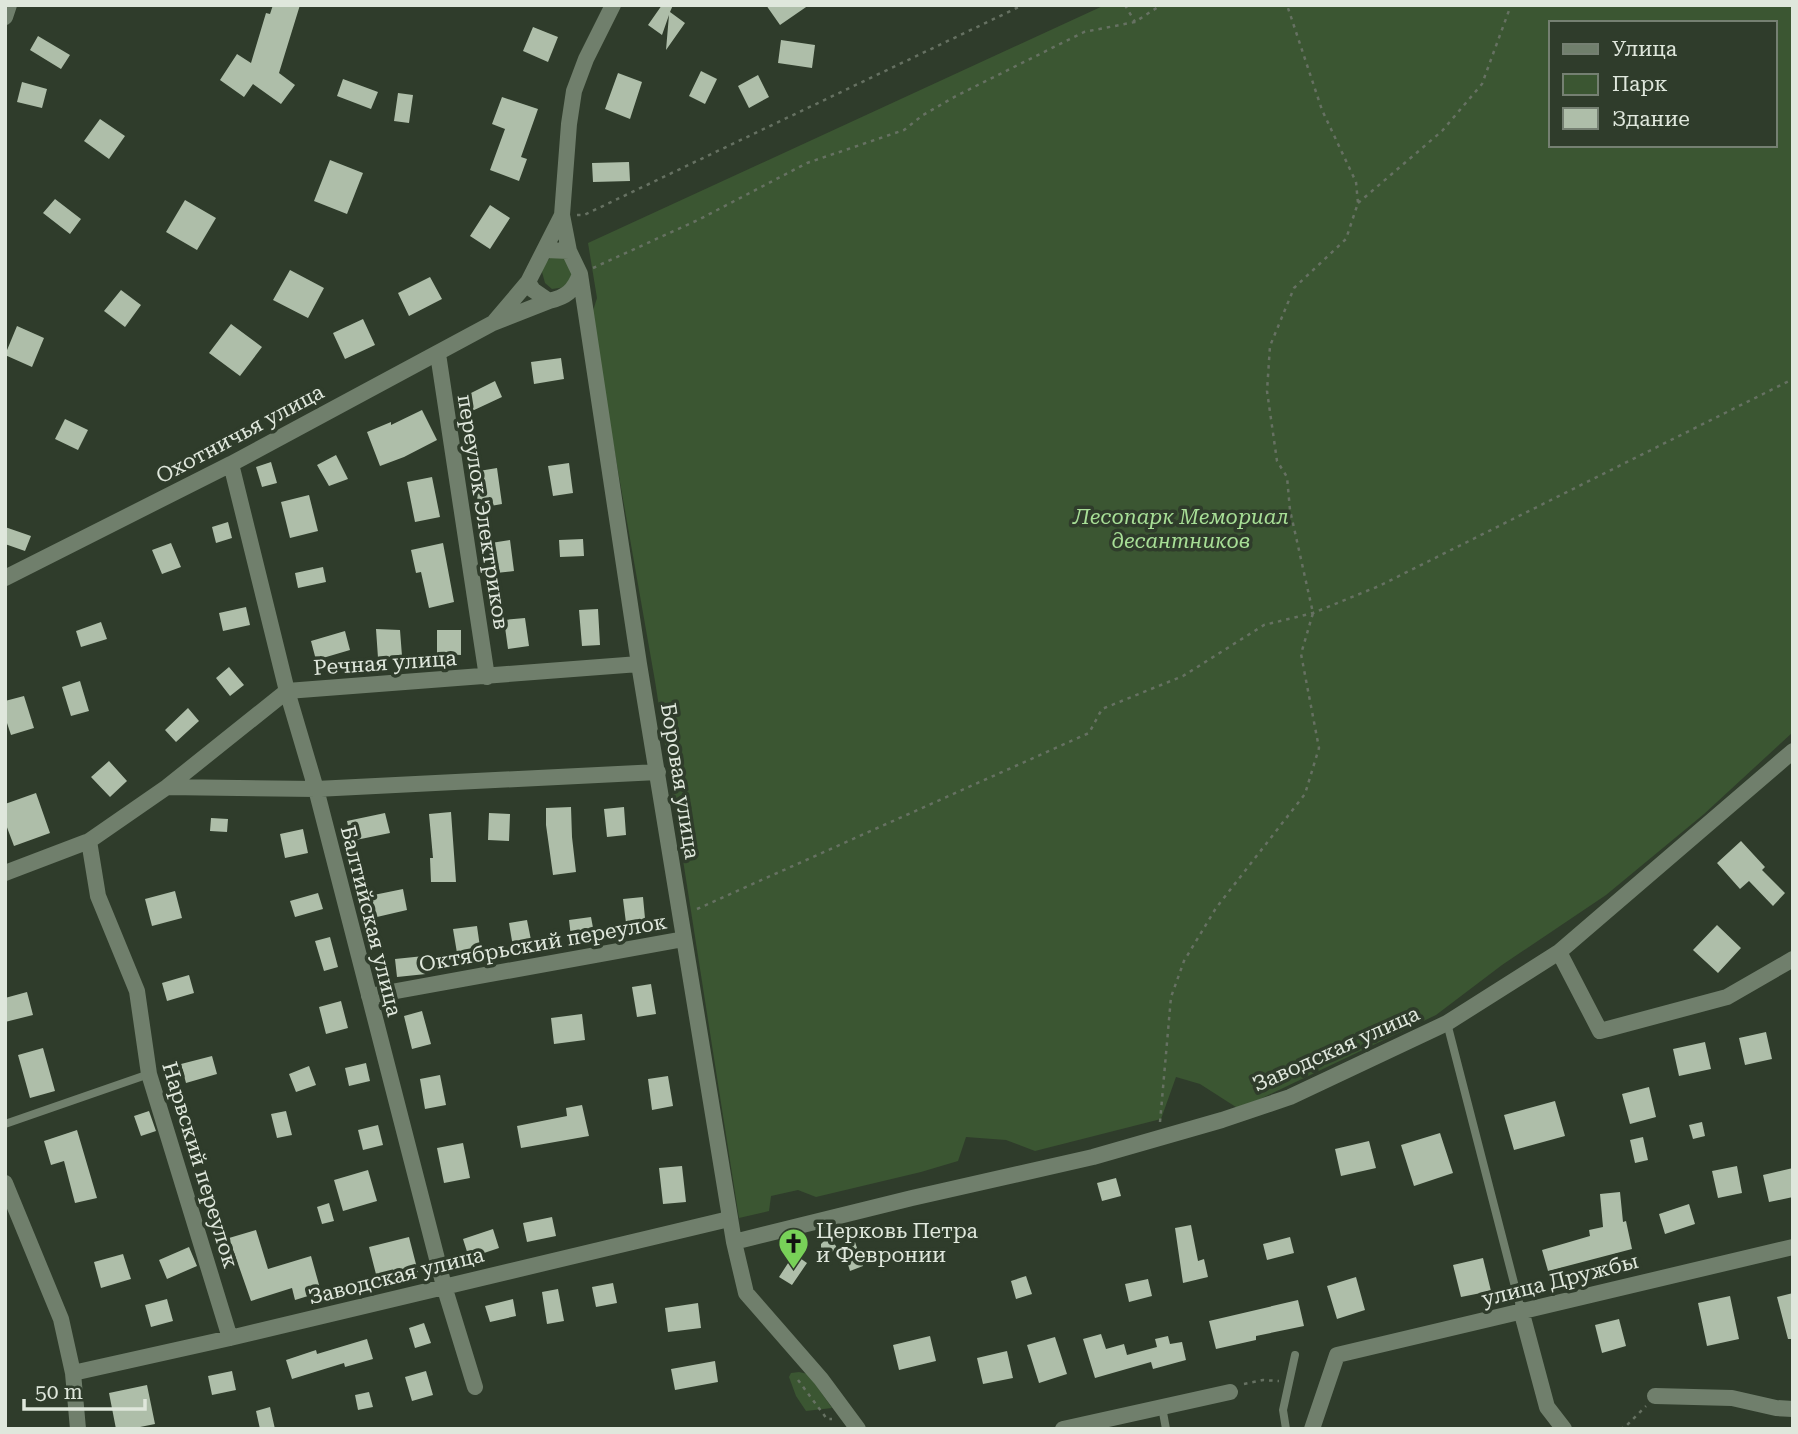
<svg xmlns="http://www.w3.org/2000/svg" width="1798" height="1434" font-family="'Roboto Serif',serif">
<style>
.green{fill:#3b5632;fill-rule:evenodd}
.building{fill:#aebea9}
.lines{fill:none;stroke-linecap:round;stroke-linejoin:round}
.path{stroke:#667162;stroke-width:2.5;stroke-dasharray:3.5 5;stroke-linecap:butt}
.lane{stroke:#707f6c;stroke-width:8}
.street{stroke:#707f6c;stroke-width:16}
.labels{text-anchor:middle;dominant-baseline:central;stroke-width:7;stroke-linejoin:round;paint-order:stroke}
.street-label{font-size:21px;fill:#dfe7dc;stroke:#2f3c2b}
.park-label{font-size:21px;font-style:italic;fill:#a7de96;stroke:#2f3c2b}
.poi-label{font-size:21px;fill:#dfe7dc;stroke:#2f3c2b;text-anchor:start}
</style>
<rect width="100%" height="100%" fill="#2f3c2b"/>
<path class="green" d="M1105 5H1793V732L1704 814 1606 895 1502 965 1436 1015 1239 1109 1200 1084 1176 1077 1161 1119 1035 1151 1006 1140 966 1137 958 1161 921 1172 816 1197 798 1190 771 1196 769 1211 739 1218 655 681 591 317 597 298 588 243ZM1551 23H1775V145H1551Z
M550 258H567L574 272 566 287 552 289 545 283 541 268Z
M799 1372 808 1374 832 1408 806 1411 796 1396 789 1377 791 1373Z"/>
<path class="building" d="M273 5H300L279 73 295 85 281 104 253 84 244 97 220 80 237 54 251 63 266 13 270 14Z
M662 5H673L670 12 685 23 666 50 669 15 662 35 648 25Z
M766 5H809L780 25Z
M533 27 558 37 548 62 523 51Z
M38 36 70 55 61 69 30 50Z
M781 40 815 45 812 68 778 63Z
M701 71 717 79 705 104 689 96Z
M618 73 642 82 630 119 605 109Z
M758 75 769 97 749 108 738 86Z
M343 79 378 92 371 109 337 96Z
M22 82 47 89 42 108 17 102Z
M398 93 413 95 409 123 394 121Z
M502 97 538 109 521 157 527 159 519 181 490 170 505 129 492 124Z
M100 119 125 136 109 159 84 141Z
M330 160 363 173 347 214 314 201Z
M629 162 630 181 593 182 592 163Z
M55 199 81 219 70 234 43 213Z
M185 200 216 218 197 250 166 232Z
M490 205 510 218 490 249 470 236Z
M290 270 324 288 308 318 273 300Z
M430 277 442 299 409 316 398 293Z
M121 290 141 305 125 327 104 311Z
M363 319 375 345 345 359 333 333Z
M231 324 262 347 240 376 209 353Z
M17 326 44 338 32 367 5 355Z
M561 358 564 379 534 384 531 362Z
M495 381 502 397 472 411 465 396Z
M422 410 437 440 404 457 380 466 367 432 391 422V425Z
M65 419 88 430 78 450 55 439Z
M336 455 348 479 329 486 317 465Z
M271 462 277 483 262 487 256 467Z
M569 463 573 493 553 496 548 466Z
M497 468 502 504 479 508 473 472Z
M432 477 440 517 415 522 407 482Z
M309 495 318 531 290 538 281 502Z
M228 522 232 538 216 543 212 527Z
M5 527 31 536 25 551 5 544Z
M583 539 584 556 560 557 559 540Z
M510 540 514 571 496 573 491 543Z
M171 543 181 567 162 574 152 550Z
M443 543 454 602 429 608 421 572 416 573 411 550Z
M323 567 326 582 298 588 295 573Z
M246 607 250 625 223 631 219 613Z
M598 609 600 645 582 646 579 610Z
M525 618 529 646 508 649 504 620Z
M101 622 107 639 81 647 76 631Z
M376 629 400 630 402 656 378 658Z
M437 630H461V655L437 654Z
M345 631 350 650 316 660 311 641Z
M229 667 244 685 230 696 216 678Z
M80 681 89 711 71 716 62 687Z
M24 696 34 728 11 735 5 717V701Z
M188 708 199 721 176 742 165 730Z
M109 761 127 781 110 797 91 777Z
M36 793 50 833 14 846 5 822V804Z
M571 807 572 837 576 872 553 875 546 825V808Z
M624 807 626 835 607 837 604 809Z
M451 812 456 882H431L430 858H433L429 814Z
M385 813 390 833 351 841 347 821Z
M489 813 510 814 509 841 488 840Z
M211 818 228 819 227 832 210 831Z
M303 829 308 853 285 858 280 834Z
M1741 841 1765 867 1762 870 1785 893 1773 906 1749 881 1740 889 1717 863Z
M403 889 407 910 364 920 359 898Z
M175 891 182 918 152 926 145 899Z
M318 893 323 909 295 917 290 901Z
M643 897 646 929 627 931 623 899Z
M591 917 594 933 571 937 569 920Z
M527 920 533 950 514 953 509 923Z
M1717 925 1741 948 1718 973 1693 950Z
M477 926 482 961 459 965 453 929Z
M330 937 338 967 324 971 315 941Z
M424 956 426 974 397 977 395 959Z
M189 975 194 993 167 1001 162 983Z
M651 984 656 1014 637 1017 632 987Z
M27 992 33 1015 5 1022V998Z
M341 1001 348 1028 326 1034 319 1007Z
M422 1011 431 1044 412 1049 404 1016Z
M582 1014 585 1040 554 1044 551 1018Z
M1766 1032 1772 1059 1745 1065 1739 1038Z
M1705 1042 1711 1069 1679 1076 1673 1049Z
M43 1048 55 1091 30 1098 18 1055Z
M212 1056 217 1074 186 1083 181 1064Z
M366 1063 370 1081 349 1086 345 1068Z
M309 1066 316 1085 296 1092 289 1074Z
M440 1075 446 1105 425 1109 420 1079Z
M668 1076 673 1106 652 1110 648 1079Z
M1649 1087 1656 1117 1630 1124 1622 1094Z
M1555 1101 1565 1136 1514 1150 1504 1115Z
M582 1105 589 1136 521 1148 517 1126 567 1116 566 1108Z
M149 1111 156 1131 141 1136 134 1116Z
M286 1111 292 1135 277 1138 271 1114Z
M1702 1122 1705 1136 1693 1139 1689 1125Z
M378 1125 383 1145 363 1150 358 1130Z
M77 1130 97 1198 75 1203 64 1161 51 1165 44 1141Z
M1440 1133 1453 1173 1414 1186 1401 1145Z
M1643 1137 1648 1160 1635 1163 1630 1140Z
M1369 1141 1376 1168 1341 1176 1335 1149Z
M463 1143 470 1178 444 1183 437 1148Z
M682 1166 686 1202 663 1204 659 1168Z
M1737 1166 1742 1193 1718 1198 1712 1171Z
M1793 1168V1197L1769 1202 1763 1175Z
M368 1170 377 1201 343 1211 334 1180Z
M1116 1178 1121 1196 1102 1201 1097 1183Z
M1620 1192 1623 1222 1626 1221 1632 1249 1548 1271 1542 1250 1590 1236 1589 1230 1603 1227 1600 1194Z
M329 1203 334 1221 322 1224 317 1207Z
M1689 1204 1695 1224 1665 1234 1659 1214Z
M552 1217 556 1236 527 1242 523 1223Z
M1191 1225 1198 1261 1204 1259 1208 1277 1183 1283 1175 1228Z
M493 1229 499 1248 469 1258 463 1239Z
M256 1230 268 1269 311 1256 321 1292 295 1300 292 1288 251 1301 229 1238Z
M409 1237 418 1272 378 1282 369 1247Z
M1290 1237 1294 1253 1267 1260 1263 1244Z
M826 1239 833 1241 838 1250 828 1253 821 1251V1244Z
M855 1242 863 1266 850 1271 842 1246Z
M189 1247 197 1266 167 1279 159 1260Z
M123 1254 131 1279 101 1288 94 1262Z
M794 1254 807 1263 792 1285 779 1277Z
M1483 1258 1491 1291 1461 1297 1453 1265Z
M1026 1276 1032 1294 1016 1299 1011 1281Z
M1356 1277 1365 1310 1337 1319 1327 1286Z
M1148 1279 1152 1296 1129 1302 1125 1284Z
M613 1283 617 1303 596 1307 592 1287Z
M558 1289 564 1321 547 1324 542 1292Z
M1793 1293V1339H1788L1777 1297Z
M1730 1296 1739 1339 1707 1346 1698 1303Z
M167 1299 173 1321 151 1327 145 1305Z
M513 1299 516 1316 490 1322 485 1306Z
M1298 1300 1304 1326 1256 1336V1340L1216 1349 1209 1321Z
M698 1303 701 1328 668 1332 665 1308Z
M1619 1319 1626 1346 1602 1353 1595 1325Z
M424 1323 431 1343 415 1348 409 1328Z
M1101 1334 1106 1349 1124 1344 1127 1355 1157 1347 1155 1339 1168 1336 1170 1344 1182 1342 1186 1360 1153 1369 1151 1362 1095 1378 1083 1339Z
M930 1336 936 1361 899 1370 893 1345Z
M1055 1337 1067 1374 1039 1383 1027 1345Z
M367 1339 373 1359 345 1367 344 1363 292 1379 286 1360 316 1350 317 1354Z
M1007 1351 1013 1378 983 1384 977 1358Z
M715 1361 718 1382 675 1390 671 1369Z
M232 1371 236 1390 212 1395 208 1376Z
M426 1371 433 1395 412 1401 405 1377Z
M147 1385 155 1424 130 1429H116L109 1393Z
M369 1392 373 1407 358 1410 355 1395Z
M270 1407 275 1429H260L256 1411Z"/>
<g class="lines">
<path class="path" d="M1125 5 1135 22
M1358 203 1442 131 1482 84 1511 5
M577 215H584L1023 5
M593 268 700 219 807 163 904 130 923 115 956 96 1084 32 1135 22 1161 5
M697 909 1089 733 1102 709 1183 676 1264 625 1313 613 1379 586 1793 379
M1160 1122 1171 997 1184 961 1216 908 1305 794 1319 748 1301 654 1313 613 1290 510 1287 477 1277 461 1267 391 1270 346 1294 288 1346 239 1358 203 1356 182 1322 110 1287 5
M798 1380 827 1419H832
M1244 1384 1263 1380 1279 1381
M1620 1429 1625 1427 1646 1406"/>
<path class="lane" d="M1447 1023 1521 1310
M5 1124 149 1074
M1162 1407 1166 1429
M1286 1429 1283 1410 1295 1355"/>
<path class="street" d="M5 17 9 5
M546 250 569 251 580 274C574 291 566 297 549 301L533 290 528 282 562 215
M569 251 562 215 569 124 574 91 586 59 613 5
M580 274 639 664 734 1242 746 1293 821 1379 858 1429
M495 321 528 282
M438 354 487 677
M231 464 287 691 316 789 444 1286 475 1387
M5 578 231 464 493 323 549 301
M167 787 316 789 658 772
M89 841 98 896 137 991 149 1074 230 1338
M5 873 89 841 167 787 287 691 639 664
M1559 952 1600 1031 1727 997 1793 959
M369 996 684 939
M5 1183 61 1319 73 1373 78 1429
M734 1242 912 1198 1093 1157 1222 1120 1290 1097 1447 1023 1559 952 1793 751
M1521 1310 1547 1407 1564 1429
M73 1373 230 1338 729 1219
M1655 1396 1732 1398 1776 1408 1793 1409
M1063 1429 1230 1392
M1312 1429 1337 1355 1793 1247"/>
</g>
<defs>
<symbol id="church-pin" viewBox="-11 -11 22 30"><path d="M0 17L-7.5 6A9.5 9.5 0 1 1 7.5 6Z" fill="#78d158" stroke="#2f3c2b"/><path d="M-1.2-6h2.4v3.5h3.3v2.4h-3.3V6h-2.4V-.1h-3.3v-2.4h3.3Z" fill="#111"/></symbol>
</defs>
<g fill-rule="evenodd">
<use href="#church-pin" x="776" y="1226" width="35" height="47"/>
</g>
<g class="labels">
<g class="street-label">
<text transform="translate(240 434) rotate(-28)">Охотничья улица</text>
<text transform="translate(483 512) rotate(81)">переулок Электриков</text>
<text transform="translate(385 663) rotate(-4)">Речная улица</text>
<text transform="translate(680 781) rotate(81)">Боровая улица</text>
<text transform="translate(371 921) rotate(76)">Балтийская улица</text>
<text transform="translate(543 943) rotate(-10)">Октябрьский переулок</text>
<text transform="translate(1336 1049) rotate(-24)">Заводская улица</text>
<text transform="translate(200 1165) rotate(73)">Нарвский переулок</text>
<text transform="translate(396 1276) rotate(-14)">Заводская улица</text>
<text transform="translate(1560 1280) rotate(-14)">улица Дружбы</text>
</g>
<g class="park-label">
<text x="1181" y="517">Лесопарк Мемориал<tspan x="1181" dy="24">десантников</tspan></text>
</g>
<g class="poi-label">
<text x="816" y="1231">Церковь Петра<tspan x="816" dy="24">и Февронии</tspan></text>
</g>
</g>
<rect width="1798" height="1434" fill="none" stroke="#dfe7dc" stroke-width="14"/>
<rect x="1549" y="21" width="228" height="126" fill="#2f3c2b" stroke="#758072" stroke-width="2"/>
<rect x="1563" y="44" width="35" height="10" fill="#707f6c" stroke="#758072" stroke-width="2"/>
<text x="1612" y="56" font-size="21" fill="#dfe7dc">Улица</text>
<rect x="1563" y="74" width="35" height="21" fill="#3b5632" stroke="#758072" stroke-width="2"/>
<text x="1612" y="91" font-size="21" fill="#dfe7dc">Парк</text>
<rect x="1563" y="108" width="35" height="21" fill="#aebea9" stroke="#758072" stroke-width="2"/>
<text x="1612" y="126" font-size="21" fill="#dfe7dc">Здание</text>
<path d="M24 1399v10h121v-10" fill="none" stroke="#dfe7dc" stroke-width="3.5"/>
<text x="35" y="1399" font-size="21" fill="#dfe7dc" stroke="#2f3c2b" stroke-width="5" paint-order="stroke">50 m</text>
</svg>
